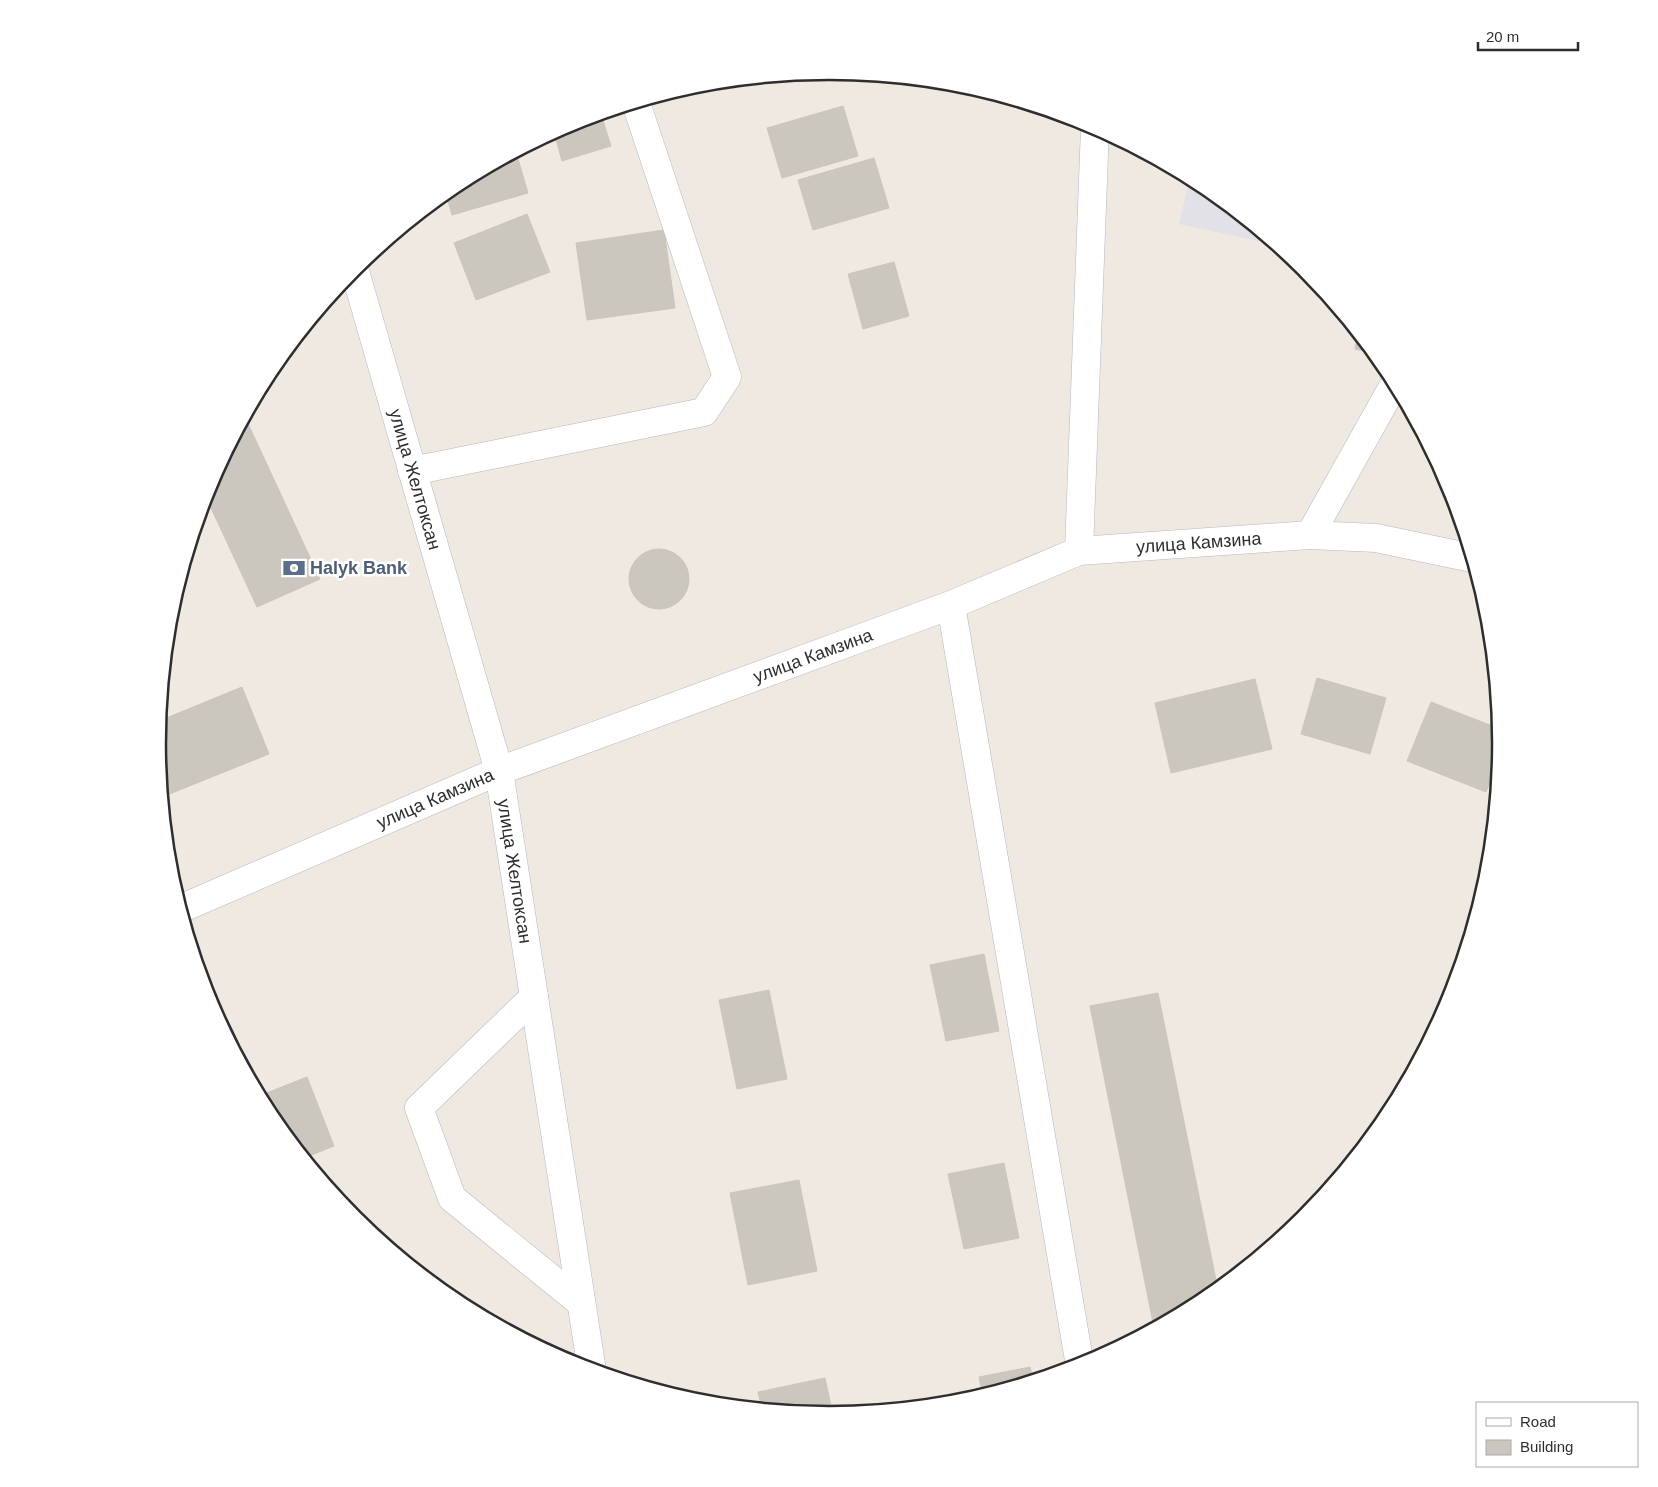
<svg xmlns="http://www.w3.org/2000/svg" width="1658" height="1487" font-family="Arial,sans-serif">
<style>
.industrial{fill:#e3e1e8}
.building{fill:#cbc7bf;stroke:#cbc5ba}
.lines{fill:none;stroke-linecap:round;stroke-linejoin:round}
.minor-casing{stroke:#b4b7c1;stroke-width:29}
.minor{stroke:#fff;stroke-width:28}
.labels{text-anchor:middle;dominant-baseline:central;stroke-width:5;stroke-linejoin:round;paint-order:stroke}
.street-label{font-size:18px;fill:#2e2e2e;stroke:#fff}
.service-label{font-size:18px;font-weight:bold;fill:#4e5e75;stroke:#fff;text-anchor:start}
.rim{fill:none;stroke:#2e2e2e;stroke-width:2.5}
</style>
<rect width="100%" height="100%" fill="#efe9e1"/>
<path class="industrial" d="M1190 178 1203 185 1277 245 1179 224Z"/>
<path class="building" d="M843 106 858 156 782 178 767 128Z
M601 114 611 146 562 161 554 132 572 122Z
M516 152 528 193 452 215 446 193 456 184Z
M874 158 889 208 813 230 798 180Z
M527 214 550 272 476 300 454 243Z
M664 230 675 308 587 320 576 243Z
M894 262 909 316 863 329 848 274Z
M1358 333 1374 353 1355 349Z
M290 345 293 352 280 358Z
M245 417 320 579 257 607 205 495Z
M629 579a30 30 0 1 1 60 0a30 30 0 1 1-60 0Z
M1317 678 1386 698 1370 754 1301 734Z
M1255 679 1272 749 1171 773 1155 703Z
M242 687 269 754 162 797 157 743 159 721Z
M1431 702 1500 729V757L1486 792 1407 761Z
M984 954 999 1031 946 1041 930 965Z
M769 990 787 1079 737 1089 719 1000Z
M1158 993 1218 1290 1202 1303 1154 1328 1090 1006Z
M307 1077 334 1146 304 1158 270 1117 259 1096Z
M1004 1163 1019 1238 964 1249 948 1174Z
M799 1180 817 1271 748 1285 730 1193Z
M1030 1367 1033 1381 983 1396 979 1377Z
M825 1378 833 1415 762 1409 758 1392Z"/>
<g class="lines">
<defs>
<g id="minor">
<path id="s1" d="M354 268 499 771 592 1371"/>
<path d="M412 471 704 412 727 377 636 103"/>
<path d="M1310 535 1391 390"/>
<path d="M1079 551 1095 127"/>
<path d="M951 605 1080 1366"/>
<path id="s2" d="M180 909 499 771 951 605 1079 551 1310 535 1376 538 1472 558"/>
<path d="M534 997 419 1108 452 1198 581 1303"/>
</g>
</defs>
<use href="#minor" class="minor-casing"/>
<use href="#minor" class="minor"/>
</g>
<defs>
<symbol id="bank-bare" viewBox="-9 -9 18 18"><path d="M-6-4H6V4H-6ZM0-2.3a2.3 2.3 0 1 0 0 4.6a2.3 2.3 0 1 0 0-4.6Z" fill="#5c6f8a" stroke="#fff" stroke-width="2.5" paint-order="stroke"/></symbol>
</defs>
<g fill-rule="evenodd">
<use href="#bank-bare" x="278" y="552" width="32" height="32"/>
</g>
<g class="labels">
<g class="street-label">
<text stroke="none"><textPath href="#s1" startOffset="220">улица Желтоксан</textPath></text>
<text stroke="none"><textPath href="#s2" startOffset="1088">улица Камзина</textPath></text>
<text stroke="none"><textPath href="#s2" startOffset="682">улица Камзина</textPath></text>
<text stroke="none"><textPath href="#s2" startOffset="278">улица Камзина</textPath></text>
<text stroke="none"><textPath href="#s1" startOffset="625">улица Желтоксан</textPath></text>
</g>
<g class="service-label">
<text x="310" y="568">Halyk Bank</text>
</g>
</g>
<path d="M0 0H1658V1487H0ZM166 743a663 663 0 1 1 1326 0a663 663 0 1 1-1326 0Z" fill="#fff" fill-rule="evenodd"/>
<path class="rim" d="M166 743a663 663 0 1 1 1326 0a663 663 0 1 1-1326 0Z"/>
<rect x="1476" y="1402" width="162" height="65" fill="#ffffff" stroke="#ababab"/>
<rect x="1486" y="1418" width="25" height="8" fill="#ffffff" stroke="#ababab"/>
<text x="1520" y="1427" font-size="15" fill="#2e2e2e">Road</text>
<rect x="1486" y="1440" width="25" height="15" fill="#cbc7bf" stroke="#ababab"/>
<text x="1520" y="1452" font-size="15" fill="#2e2e2e">Building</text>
<path d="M1478 42v8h100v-8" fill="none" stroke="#2e2e2e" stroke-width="2.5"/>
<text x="1486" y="42" font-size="15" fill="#2e2e2e" stroke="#ffffff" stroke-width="4" paint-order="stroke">20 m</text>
</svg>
